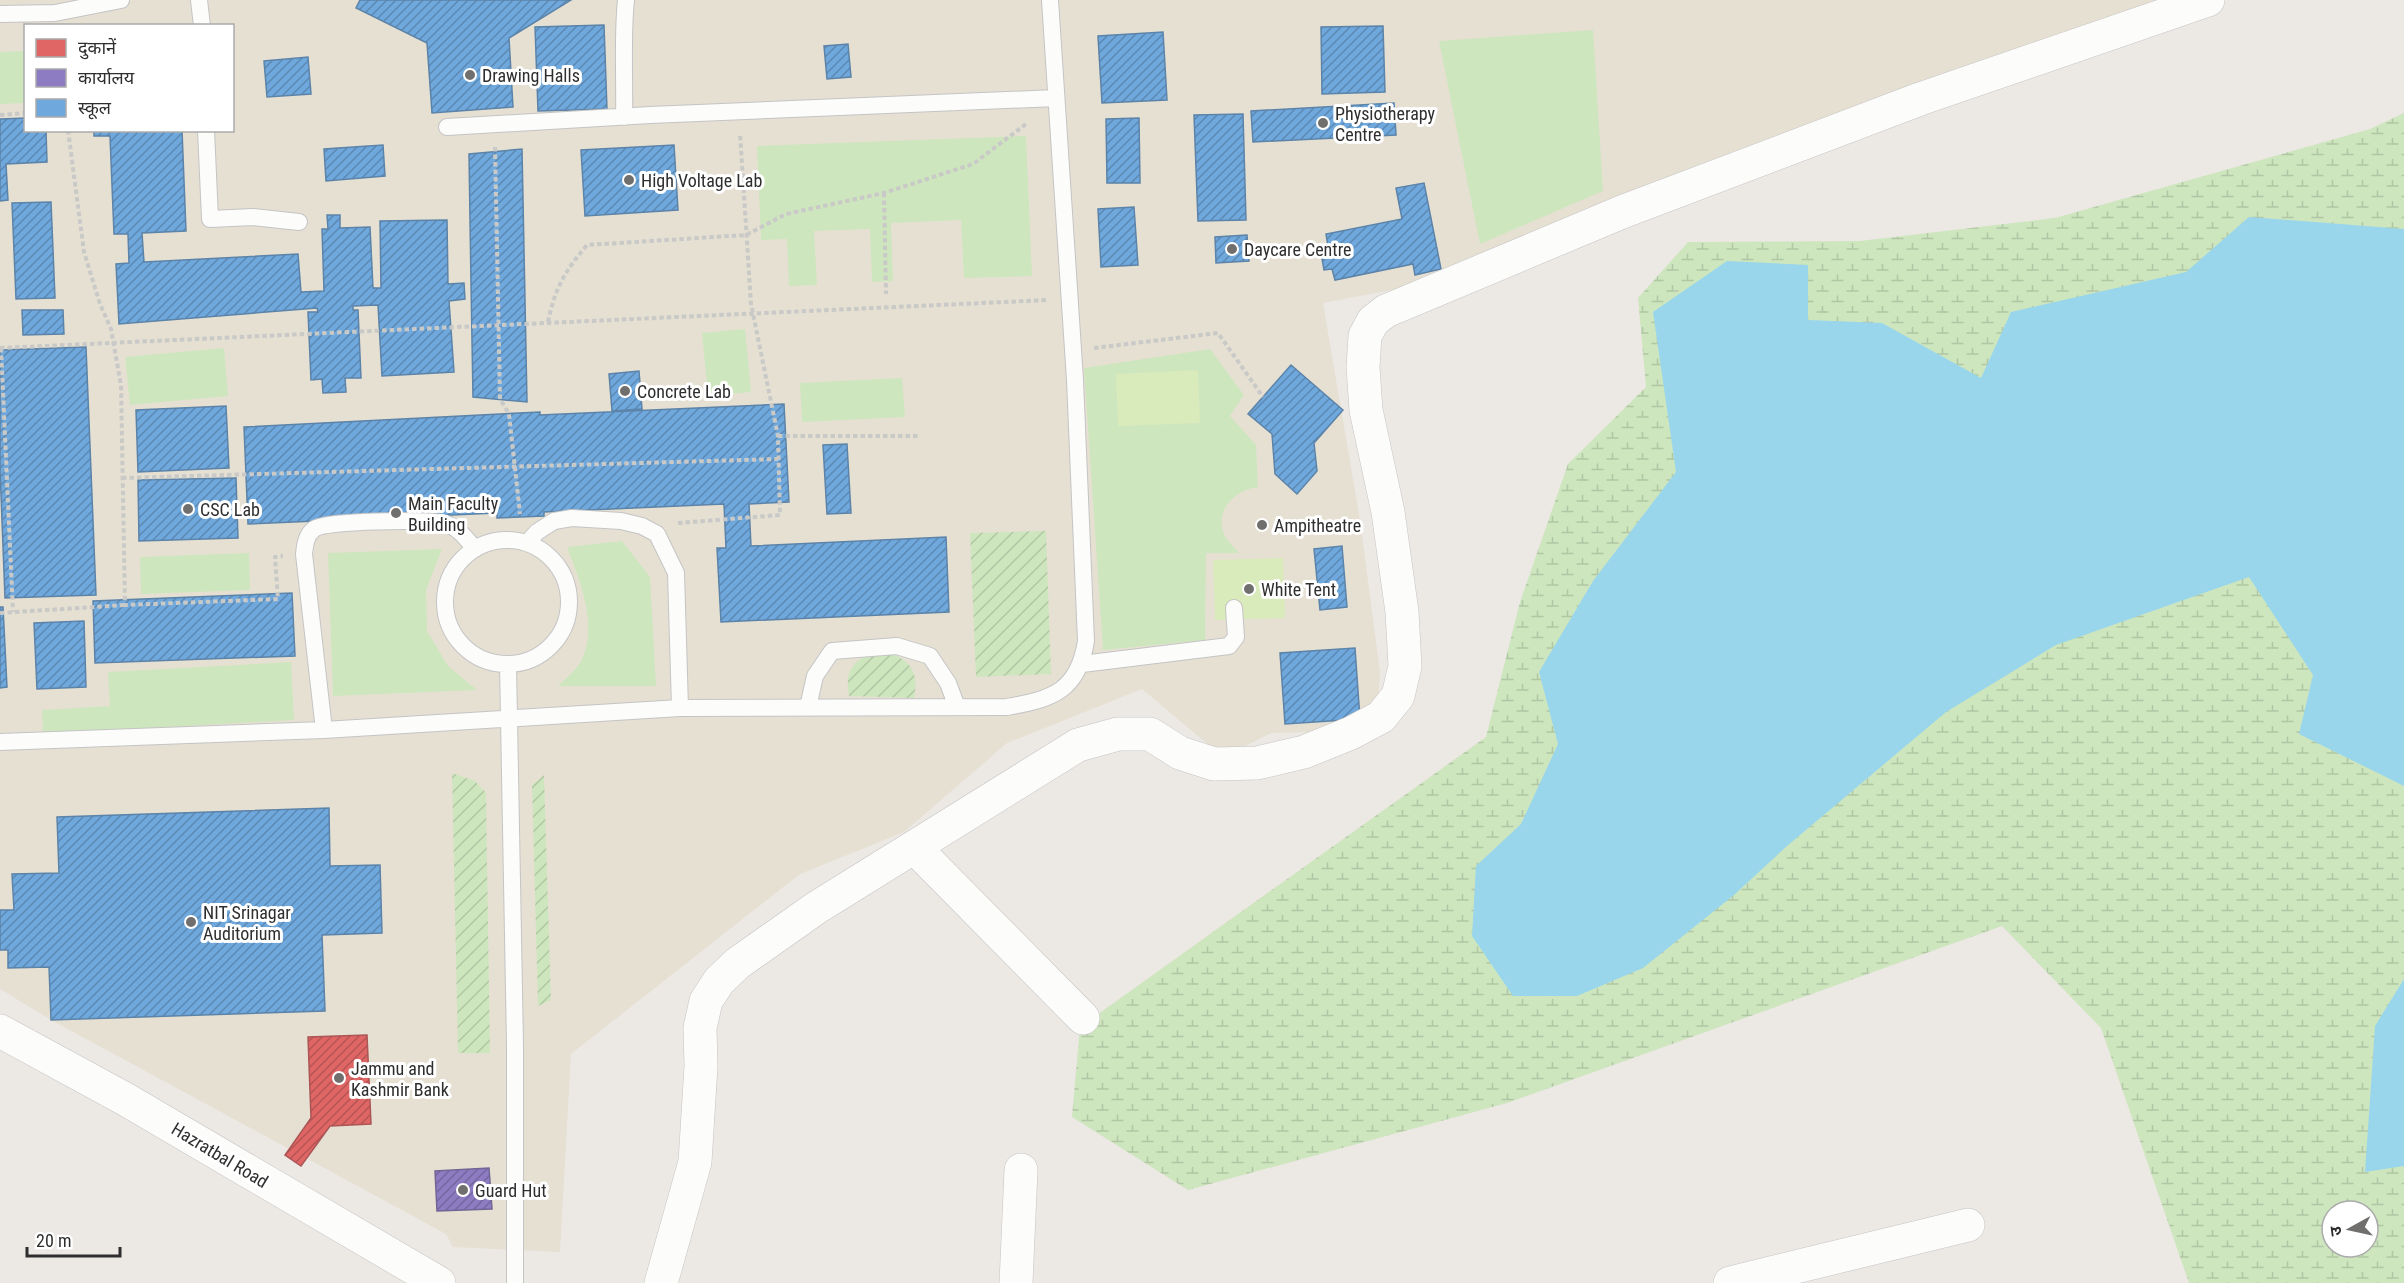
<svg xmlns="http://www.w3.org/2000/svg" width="2404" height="1283" font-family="'Roboto Condensed','Noto Sans Devanagari',sans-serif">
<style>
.education{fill:#e6e0d3;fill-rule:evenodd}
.grass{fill:#cee6be}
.wetland{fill:url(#wetland-marsh);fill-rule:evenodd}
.garden{fill:url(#garden-furrows)}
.pitch{fill:#d9eabb}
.water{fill:#99d6ec}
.shops{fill:url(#shops-hatch);stroke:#ab5555;stroke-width:1.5}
.offices{fill:url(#offices-hatch);stroke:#716596;stroke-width:1.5}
.schools{fill:url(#schools-hatch);stroke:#5c83a8;stroke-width:1.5}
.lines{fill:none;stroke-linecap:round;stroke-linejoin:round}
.service-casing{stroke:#c5c4c5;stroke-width:18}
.minor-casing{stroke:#c5c4c5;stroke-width:34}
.secondary-casing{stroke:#c5c4c5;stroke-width:34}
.path{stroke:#c9c9c8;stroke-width:4;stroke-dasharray:4.5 3;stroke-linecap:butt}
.service{stroke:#fcfcfb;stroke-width:16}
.minor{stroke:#fcfcfb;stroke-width:33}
.secondary{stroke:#fcfcfb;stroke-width:33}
.poi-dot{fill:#706f6e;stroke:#fff;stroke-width:2}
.labels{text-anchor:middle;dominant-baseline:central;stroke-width:6;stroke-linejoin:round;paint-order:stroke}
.poi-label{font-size:18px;fill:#2e2e2e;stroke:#fff;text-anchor:start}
.street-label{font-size:18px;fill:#2e2e2e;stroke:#fff}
</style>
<defs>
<pattern id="wetland-marsh" width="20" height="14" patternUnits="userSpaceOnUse" patternTransform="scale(1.5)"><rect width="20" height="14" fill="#cee6be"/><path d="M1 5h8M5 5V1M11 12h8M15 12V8" fill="none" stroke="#b1c6a4"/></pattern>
<pattern id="garden-furrows" width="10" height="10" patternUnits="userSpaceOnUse" patternTransform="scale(1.5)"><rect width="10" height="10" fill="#cee6be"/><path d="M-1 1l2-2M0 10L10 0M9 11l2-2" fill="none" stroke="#b1c6a4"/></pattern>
<pattern id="shops-hatch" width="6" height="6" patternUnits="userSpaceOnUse" patternTransform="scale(1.5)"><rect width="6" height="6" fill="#e06666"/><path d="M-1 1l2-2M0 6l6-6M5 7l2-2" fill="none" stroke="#b65454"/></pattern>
<pattern id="offices-hatch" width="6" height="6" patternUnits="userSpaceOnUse" patternTransform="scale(1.5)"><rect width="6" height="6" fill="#8e7cc3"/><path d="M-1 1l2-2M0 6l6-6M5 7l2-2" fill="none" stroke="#74669f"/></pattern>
<pattern id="schools-hatch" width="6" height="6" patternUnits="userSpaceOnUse" patternTransform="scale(1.5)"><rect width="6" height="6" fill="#6fa8dc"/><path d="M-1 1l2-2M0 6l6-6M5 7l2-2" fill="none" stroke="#5c89b3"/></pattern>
</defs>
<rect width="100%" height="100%" fill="#ece8e4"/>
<path class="education" d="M0 0H2176L1465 276 1323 303 1360 520 1380 672 1378 705 1315 732 1271 733 1223 757 1142 689 1007 743 904 832 800 874 571 1054 560 1252 453 1247 446 1234 51 1020 0 989ZM26 26H232V130H26Z"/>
<path class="grass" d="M1593 30 1603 191 1480 244 1439 41Z
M25 51V103L0 104V52Z
M1026 136 1032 276 964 278 961 220 891 223 893 281 872 282 870 229 814 231 817 285 789 286 787 239 761 240 757 146Z
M745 329 751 392 708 396 702 333Z
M224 348 228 396 130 405 125 357Z
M1210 349 1244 395 1230 416 1256 445 1258 487C1234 490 1212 512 1226 538 1229 543 1235 548 1239 553H1206L1205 640 1103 650 1084 368Z
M902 378 905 417 802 422 800 383Z
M622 541 650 577 656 686H558C566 678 579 668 583 657 597 620 580 582 567 547Z
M442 549 426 590 427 631 448 666 477 690 333 696 328 553Z
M249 553 250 590 141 594 140 557Z
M291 662 294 720 43 734 42 710 110 706 108 672Z"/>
<path class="wetland" d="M2404 113V1283H2189L2101 1028 2002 926 1507 1103 1188 1190 1072 1117 1080 1027 1486 737 1520 602 1568 464 1646 387 1638 298 1688 242 1860 241 2055 218 2370 129ZM2332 1211H2368V1247H2332Z"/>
<path class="garden" d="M1046 531 1051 674 976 677 970 533Z
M880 650C907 658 920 667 914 698L849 696C844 667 855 659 880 650Z
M452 773 475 781 486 793 490 1053H458Z
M544 775 551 1000 538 1006 532 785Z"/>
<path class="pitch" d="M1198 370 1200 423 1118 426 1116 374Z
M1283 558 1285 618 1215 620 1213 560Z"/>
<path class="water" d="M2249 217 2404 229V786L2299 734 2313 675 2249 577 2056 645 1946 712 1787 846 1734 895 1643 968 1577 996H1513L1472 936 1476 866 1521 824 1558 744 1539 672 1593 581 1676 472 1653 312 1727 261 1808 265V320L1882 323 1981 378 2011 312 2186 272Z
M2404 979V1166L2365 1172 2375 1026Z"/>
<path class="shops" d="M367 1035 371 1124 330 1126 301 1166 285 1155 311 1118 308 1037Z"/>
<path class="offices" d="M489 1168 492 1209 437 1211 435 1171Z"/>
<path class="schools" d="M360 0H571L509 38 513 107 432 113 427 43 356 8Z
M604 25 607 109 538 111 535 27Z
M1383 26 1385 92 1322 94 1321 27Z
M1163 32 1167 100 1102 103 1098 36Z
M848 44 851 77 827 79 824 46Z
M308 57 311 94 267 97 264 61Z
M1394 103 1396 135 1253 142 1251 111Z
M1243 114 1246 220 1198 221 1194 115Z
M26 118V130H46L47 162 6 164 8 200 0 201V119Z
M1139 118 1140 183H1107L1106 119Z
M94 130H182L186 231 142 233 144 262 298 254 301 292 324 291 322 229H328L327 215H340V228L370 227 373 288H381L380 221 447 220 448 284 464 283 465 299 449 301 454 372 382 376 378 305 353 306V310H358L361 378H345L346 392 323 393 322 379 311 380 308 312H318L317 308 119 324 116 264 129 263 128 234H114L110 136H94Z
M383 145 385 176 326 181 324 149Z
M674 145 678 210 585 216 581 150Z
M522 149 527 402 473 397 471 283 469 154Z
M1424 183 1441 269 1415 275 1413 264 1335 280 1332 269 1324 270 1321 253 1329 252 1326 234 1402 219 1396 188Z
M51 202 55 298 16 299 12 203Z
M1134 207 1138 265 1101 267 1098 209Z
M1247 235 1249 261 1216 263 1215 237Z
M22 310H63L64 334 23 335Z
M86 347 96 595 5 598 0 469V350Z
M1291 365 1343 410 1314 443 1317 471 1297 494 1275 474 1272 434 1248 414Z
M639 371 642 409 612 411 609 374Z
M784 404 789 502 749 504 751 546 946 537 949 612 721 622 717 548H726L724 504 544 512V516L497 518V513L248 524 244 427 540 412V415Z
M226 406 229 468 138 472 136 410Z
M847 444 851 513 827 514 823 445Z
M236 478 238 538 139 541 138 480Z
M1342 546 1347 607 1320 610 1314 549Z
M292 593 295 656 95 663 93 601Z
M0 607H3L7 687 0 688Z
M84 621 86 687 37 689 34 623Z
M1355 648 1360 719 1285 724 1280 653Z
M329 808 330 866 380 865 382 933 322 935 325 1011 51 1020 49 967 8 968V950H0V910H14L12 874 59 873 57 817Z"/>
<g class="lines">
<defs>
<path id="service" d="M199 0 202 26
M0 14 55 13 121 0
M624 117C625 78 622 38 626 0
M447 127 650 115 1056 98
M206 130 210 219 253 217 299 222
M445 602a62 62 0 1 1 124 0a62 62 0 1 1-124 0Z
M527 543 537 532 554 521 572 518 621 521 642 526 657 534 676 573 680 708
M508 664 515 1045V1283
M1082 664 1229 646 1236 637 1234 608
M808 707 815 676 832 651 897 646 930 656 948 683 957 707
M324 730 304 554C305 545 306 535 314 529 326 520 425 520 443 523 457 526 466 538 475 549
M0 742 324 730 680 708 1007 707C1053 699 1078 691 1086 641L1075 380 1050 0"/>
<path id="minor" d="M916 849 1083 1018
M661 1283 695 1162 701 1066 700 1028 706 1001 719 981 738 963 816 908 1078 745 1118 734H1150L1180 753 1214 764 1257 763 1304 752 1351 733 1381 717 1398 696 1405 666 1402 612 1388 512 1366 410 1363 367 1365 336 1373 321 1386 311 1622 212 1920 99 2208 0
M1016 1283 1021 1170
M1730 1283 1968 1225"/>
<path id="secondary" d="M0 1031 125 1099 439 1283"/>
</defs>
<use href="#service" class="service-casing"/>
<use href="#minor" class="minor-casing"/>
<use href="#secondary" class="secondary-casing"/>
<path class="path" d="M0 115 26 113
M68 130 84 252 100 304 111 329 121 385 125 605 278 599 275 557 283 556
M495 147 500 399 509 414 520 514
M884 193 886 294
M548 322C555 288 565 271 587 245L746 235 786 214 884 193 973 164 1026 124
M0 348 1048 300
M1 348 13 612
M1094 348 1218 333 1263 397
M778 436H920
M122 478 778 459
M678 523 780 515 778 436 751 304 740 133
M0 613 125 605"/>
<use href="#service" class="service"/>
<use href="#minor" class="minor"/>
<use href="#secondary" class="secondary"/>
</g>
<g class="poi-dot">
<circle cx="470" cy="75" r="6"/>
<circle cx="1323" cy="123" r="6"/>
<circle cx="629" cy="180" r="6"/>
<circle cx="1232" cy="249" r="6"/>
<circle cx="625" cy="391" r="6"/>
<circle cx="188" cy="509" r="6"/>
<circle cx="396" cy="513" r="6"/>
<circle cx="1262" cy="525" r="6"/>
<circle cx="1249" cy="589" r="6"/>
<circle cx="191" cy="922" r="6"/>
<circle cx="339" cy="1078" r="6"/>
<circle cx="463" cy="1190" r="6"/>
</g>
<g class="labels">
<g class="poi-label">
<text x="482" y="75">Drawing Halls</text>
<text x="1335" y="113">Physiotherapy<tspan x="1335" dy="21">Centre</tspan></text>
<text x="641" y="180">High Voltage Lab</text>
<text x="1244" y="249">Daycare Centre</text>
<text x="637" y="391">Concrete Lab</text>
<text x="408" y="503">Main Faculty<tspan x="408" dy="21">Building</tspan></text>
<text x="200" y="509">CSC Lab</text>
<text x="1274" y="525">Ampitheatre</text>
<text x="1261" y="589">White Tent</text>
<text x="203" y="912">NIT Srinagar<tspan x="203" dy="21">Auditorium</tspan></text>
<text x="351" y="1068">Jammu and<tspan x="351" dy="21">Kashmir Bank</tspan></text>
<text x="475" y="1190">Guard Hut</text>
</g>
<g class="street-label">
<text transform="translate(220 1155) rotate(31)">Hazratbal Road</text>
</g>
</g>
<rect x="24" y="24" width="210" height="108" fill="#ffffff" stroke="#ababab" stroke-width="1.5"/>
<rect x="36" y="39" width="30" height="18" fill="#e06666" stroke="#ababab" stroke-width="1.5"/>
<text x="78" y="54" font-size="18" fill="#2e2e2e">दुकानें</text>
<rect x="36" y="69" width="30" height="18" fill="#8e7cc3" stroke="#ababab" stroke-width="1.5"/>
<text x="78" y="84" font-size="18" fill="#2e2e2e">कार्यालय</text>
<rect x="36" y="99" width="30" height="18" fill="#6fa8dc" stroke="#ababab" stroke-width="1.5"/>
<text x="78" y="114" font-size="18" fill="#2e2e2e">स्कूल</text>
<g transform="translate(2350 1229) rotate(262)"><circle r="28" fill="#ffffff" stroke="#ababab" stroke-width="1.5"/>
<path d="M0-4.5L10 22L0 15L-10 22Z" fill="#706f6e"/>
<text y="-9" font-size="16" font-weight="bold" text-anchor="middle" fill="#2e2e2e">उ</text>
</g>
<path d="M27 1247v9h93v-9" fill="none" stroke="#2e2e2e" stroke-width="3"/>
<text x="36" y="1247" font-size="18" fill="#2e2e2e" stroke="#ffffff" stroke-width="4.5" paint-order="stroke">20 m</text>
</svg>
